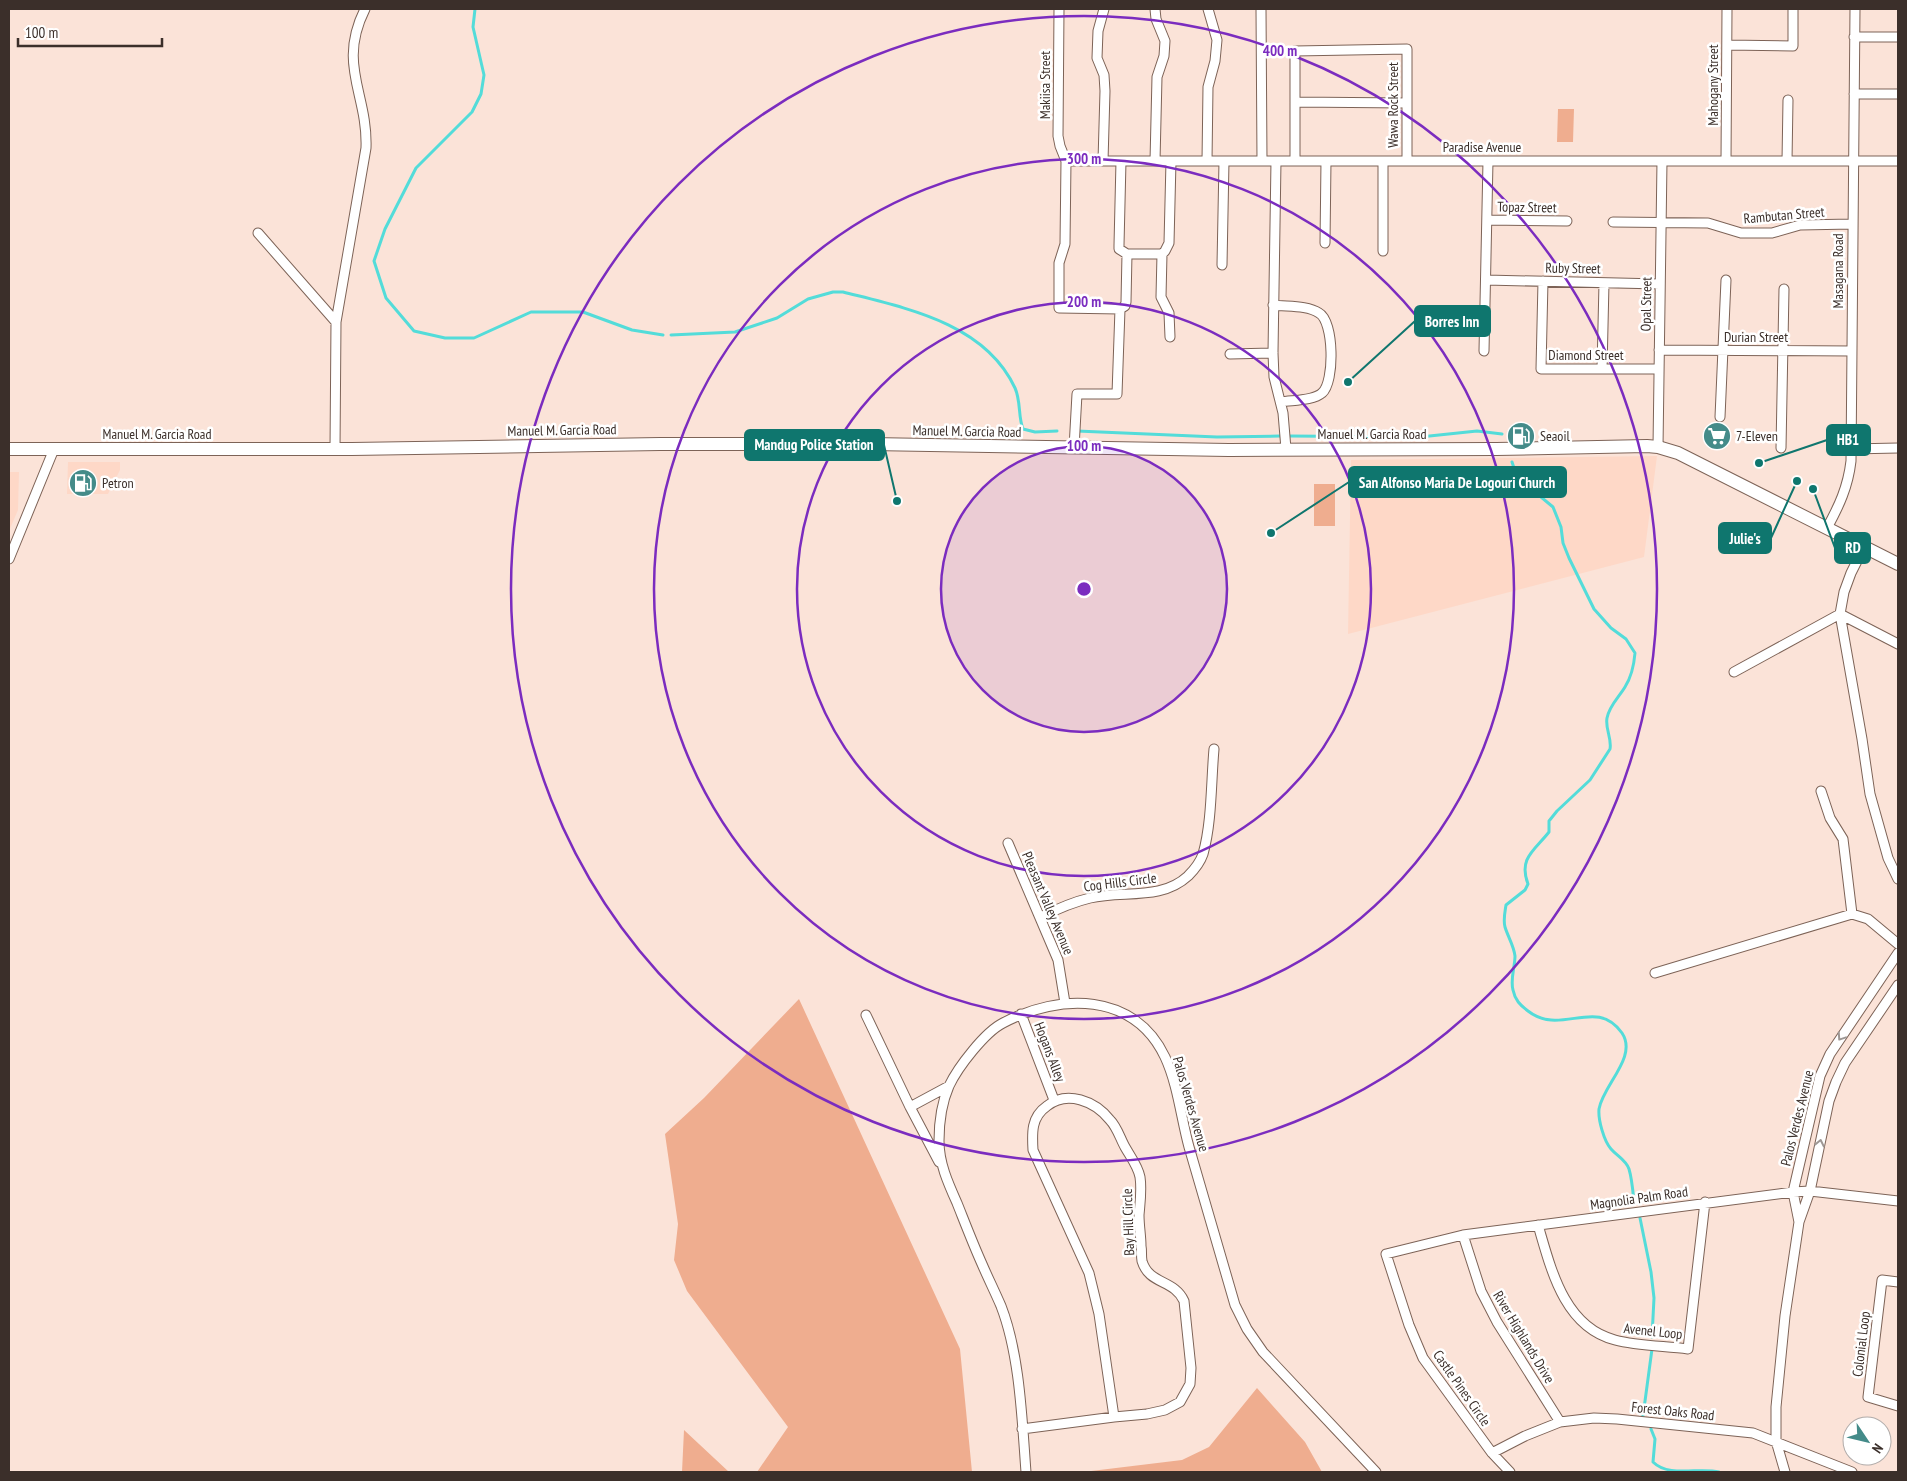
<svg xmlns="http://www.w3.org/2000/svg" width="1907" height="1481" font-family="'PT Sans Narrow',sans-serif">
<style>
.built{fill:#fed8c7}
.green{fill:#efad8f}
.lines{fill:none;stroke-linecap:round;stroke-linejoin:round}
.stream{stroke:#53dcd9;stroke-width:3}
.street-casing{stroke:#7d6357;stroke-width:11}
.secondary-casing{stroke:#7d6357;stroke-width:14}
.street{stroke:#fff;stroke-width:9}
.secondary{stroke:#fff;stroke-width:12}
.oneway{stroke:#9d9794}
.ring{fill:none;stroke:#7b2cbf;stroke-width:2.5}
.labels{text-anchor:middle;dominant-baseline:central;stroke-width:5;stroke-linejoin:round;paint-order:stroke}
.street-label{font-size:14px;fill:#3b2f2a;stroke:#fff}
.poi-label{font-size:14px;fill:#3b2f2a;stroke:#fff;text-anchor:start}
.centre{fill:#7b2cbf;stroke:#fff;stroke-width:2.5}
.ring-label{font-size:15px;text-anchor:middle;font-weight:bold;fill:#7b2cbf;stroke:#fff;stroke-width:5;stroke-linejoin:round;paint-order:stroke}
.leader{fill:none;stroke:#0f766e;stroke-width:2}
.callout-dot{fill:#0f766e;stroke:#fff;stroke-width:2}
.callout{fill:#0f766e;stroke:#0f766e;stroke-width:2}
.callout-label{font-size:15px;text-anchor:middle;font-weight:bold;fill:#fff}
</style>
<rect width="100%" height="100%" fill="#fbe3d8"/>
<path class="built" d="M1657 456 1644 557 1348 634 1351 460Z
M68 462H120V470L108 494H67Z
M9 472H19L18 510 9 531Z"/>
<path class="green" d="M1558 109H1574L1573 142H1557Z
M1314 484H1335V526H1314Z
M799 999 960 1349 972 1472H757L788 1427 687 1291 674 1260 678 1224 665 1134 704 1098Z
M1257 1388 1305 1442 1322 1472H1083L1182 1460 1209 1447Z
M684 1430 729 1472H682Z"/>
<g class="lines">
<path class="stream" d="M475 9 473 27 484 75 481 94 472 112 416 168 385 229 374 261 386 298 414 331 445 338H474L531 312H583L632 330 663 335
M671 335 735 332 777 318 808 299 833 292H843C906 308 985 323 1015 388 1021 401 1018 417 1023 429L1035 432 1057 431
M1077 431 1217 437 1280 436
M1289 436 1420 437 1477 431 1502 434
M1512 462 1517 477 1553 507 1561 527 1563 543 1569 558 1594 609 1611 628 1626 639 1635 653C1634 665 1632 676 1625 687 1619 697 1609 706 1607 718 1605 729 1612 738 1610 749L1590 780 1557 811 1549 821V832C1535 850 1518 858 1528 884L1525 890 1506 905C1505 912 1503 920 1505 927 1508 937 1514 946 1515 956 1515 967 1510 979 1513 990 1515 1000 1520 1005 1528 1011 1561 1037 1596 996 1622 1033 1638 1057 1603 1085 1599 1109 1598 1120 1604 1141 1611 1149 1617 1156 1626 1160 1629 1169 1632 1179 1633 1192 1634 1202
M1640 1218 1651 1272 1654 1298 1652 1337
M1643 1416 1652 1349
M1651 1429 1655 1439 1653 1462C1669 1478 1699 1467 1719 1472"/>
<defs>
<path id="street" d="M1059 9 1058 136 1060 146 1066 161 1065 244 1059 263V308L1120 309
M1261 9 1262 161
M1854 37H1898
M1727 45 1793 46V9
M1854 94H1898
M1295 102 1407 103
M1066 161H1898
M1103 161 1105 91 1104 75 1097 58 1098 31 1104 9
M1121 161 1119 245V249L1127 254
M1155 161 1157 77 1164 56 1165 41 1156 19 1155 9
M1207 161 1208 87 1215 61 1217 40 1208 9
M1276 161 1273 353 1274 377 1283 413 1286 449
M1295 161V51L1407 49V161
M1726 161 1727 9
M1787 161 1788 100
M1487 220 1567 221
M1613 222 1708 223 1741 233H1772L1800 225 1852 224
M258 233 336 322
M1325 243 1326 161
M1383 251V161
M1127 254H1162
M1222 265 1224 161
M1486 280 1660 284
M1543 281 1541 369H1659
M1273 305C1287 307 1307 305 1319 313 1334 321 1335 382 1322 393 1313 401 1292 400 1281 402
M1170 337 1169 313 1161 297 1162 254 1165 251 1169 243 1171 161
M1659 350 1852 351
M1484 351 1488 161
M1230 354 1273 353
M1602 369 1604 283
M1720 417 1726 280
M1658 447 1662 161
M1074 448 1077 394H1117L1120 309 1125 306 1126 302 1127 254
M1781 448 1784 289
M335 449 336 322 366 148C368 94 337 65 365 9
M1851 449 1898 448
M1827 528C1839 506 1848 487 1851 461L1855 9
M1864 547 1851 573 1844 592 1840 614 1862 739 1870 794 1888 858 1898 879
M9 559 54 449
M1840 614 1898 644
M1734 672 1840 614
M1821 791 1830 818 1843 839 1852 914
M1008 843 1058 960 1065 1003
M1041 917C1057 909 1073 902 1090 898 1123 890 1161 901 1188 876 1194 870 1200 863 1203 854 1212 822 1211 782 1214 749
M1655 973 1852 914 1868 919 1898 944
M1021 1014 1054 1100
M866 1015 910 1107 939 1162
M910 1107 949 1086
M1799 1222 1793 1192 1820 1076 1830 1054 1898 953
M1538 1225C1551 1269 1564 1327 1615 1340 1637 1346 1665 1346 1688 1349L1705 1202
M1463 1235 1481 1291 1497 1322 1560 1422
M1898 1282 1882 1280 1868 1397 1898 1406
M1022 1429 1114 1417 1147 1414 1165 1410 1180 1402 1190 1384 1191 1368 1184 1301C1174 1279 1149 1285 1142 1261 1141 1256 1142 1251 1141 1246 1141 1236 1139 1226 1139 1215 1140 1203 1142 1190 1140 1177 1138 1166 1130 1156 1125 1147 1120 1138 1117 1127 1110 1120 1095 1101 1067 1090 1047 1106 1031 1117 1032 1133 1033 1150L1089 1273 1099 1314 1114 1417
M1492 1453 1525 1436 1560 1422 1594 1418 1617 1419 1753 1433 1852 1472
M1026 1472C1022 1420 1020 1355 1001 1306 995 1292 988 1278 982 1264 973 1244 965 1223 957 1203 948 1183 939 1163 939 1141 939 1123 942 1102 949 1086 958 1067 985 1032 1003 1023 1060 993 1134 992 1165 1057 1178 1085 1181 1118 1189 1147 1204 1200 1220 1252 1235 1305L1247 1329 1263 1352 1376 1472
M1510 1472 1492 1453 1423 1358 1409 1325 1386 1254 1463 1235 1793 1192 1810 1191 1898 1201
M1785 1472 1776 1441V1407L1785 1316 1799 1222 1810 1191 1829 1101 1836 1082 1845 1063 1898 985"/>
<path id="secondary" d="M9 449H352L660 444H871L1229 450 1496 449 1647 446 1658 447 1678 453 1898 564"/>
</defs>
<use href="#street" class="street-casing"/>
<use href="#secondary" class="secondary-casing"/>
<use href="#street" class="street"/>
<use href="#secondary" class="secondary"/>
</g>
<defs><path id="oneway-chevron" d="M-2-3.5L2.5 0L-2 3.5" fill="none" stroke-width="1.6" stroke-linecap="round" stroke-linejoin="round" transform="scale(1.25)"/></defs>
<g class="oneway">
<use href="#oneway-chevron" transform="translate(1841 1037) rotate(124)"/>
<use href="#oneway-chevron" transform="translate(1820 1143) rotate(-78)"/>
</g>
<circle cx="1084" cy="589" r="143" fill="#7b2cbf" fill-opacity=".12"/>
<g class="ring">
<circle cx="1084" cy="589" r="143"/>
<circle cx="1084" cy="589" r="287"/>
<circle cx="1084" cy="589" r="430"/>
<circle cx="1084" cy="589" r="573"/>
</g>
<defs>
<symbol id="fuel-disc" viewBox="-11 -11 22 22"><circle r="9.5" fill="#448b89" stroke="#fff"/><path d="M-5.5-6h7V0h2V4h1.3V-2.5L3-4.5l.8-.8L6-3V5H2.5V1h-1V6h-7ZM-4.2-4.7v3.2H.2V-4.7Z" fill="#fff"/></symbol>
<symbol id="supermarket-disc" viewBox="-11 -11 22 22"><circle r="9.5" fill="#448b89" stroke="#fff"/><path d="M-6-5.5h2.5l.6 2H6L4.5 2H-2.5L-4.4-4H-6ZM-1.5 3.2a1.3 1.3 0 1 0 .1 0ZM3 3.2a1.3 1.3 0 1 0 .1 0Z" fill="#fff"/></symbol>
</defs>
<g fill-rule="evenodd">
<use href="#fuel-disc" x="1505" y="420" width="32" height="32"/>
<use href="#supermarket-disc" x="1701" y="420" width="32" height="32"/>
<use href="#fuel-disc" x="67" y="467" width="32" height="32"/>
</g>
<g class="labels">
<g class="street-label">
<text transform="translate(1045 85) rotate(-90)">Makiisa Street</text>
<text transform="translate(1713 85) rotate(-90)">Mahogany Street</text>
<text transform="translate(1393 105) rotate(-90)">Wawa Rock Street</text>
<text x="1482" y="147">Paradise Avenue</text>
<text transform="translate(1527 207) rotate(1)">Topaz Street</text>
<text transform="translate(1784 215) rotate(-5)">Rambutan Street</text>
<text transform="translate(1573 268) rotate(1)">Ruby Street</text>
<text transform="translate(1838 271) rotate(-90)">Masagana Road</text>
<text transform="translate(1646 304) rotate(-89)">Opal Street</text>
<text x="1756" y="337">Durian Street</text>
<text x="1586" y="355">Diamond Street</text>
<text transform="translate(562 430) rotate(-1)">Manuel M. Garcia Road</text>
<text transform="translate(967 431) rotate(1)">Manuel M. Garcia Road</text>
<text x="157" y="434">Manuel M. Garcia Road</text>
<text x="1372" y="434">Manuel M. Garcia Road</text>
<text transform="translate(1120 882) rotate(-7)">Cog Hills Circle</text>
<text transform="translate(1048 903) rotate(67)">Pleasant Valley Avenue</text>
<text transform="translate(1050 1052) rotate(69)">Hogans Alley</text>
<text transform="translate(1191 1104) rotate(74)">Palos Verdes Avenue</text>
<text transform="translate(1797 1118) rotate(-76)">Palos Verdes Avenue</text>
<text transform="translate(1639 1198) rotate(-8)">Magnolia Palm Road</text>
<text transform="translate(1128 1222) rotate(-92)">Bay Hill Circle</text>
<text transform="translate(1653 1331) rotate(6)">Avenel Loop</text>
<text transform="translate(1524 1337) rotate(59)">River Highlands Drive</text>
<text transform="translate(1861 1344) rotate(-83)">Colonial Loop</text>
<text transform="translate(1462 1388) rotate(55)">Castle Pines Circle</text>
<text transform="translate(1673 1411) rotate(6)">Forest Oaks Road</text>
</g>
<g class="poi-label">
<text x="1540" y="436">Seaoil</text>
<text x="1736" y="436">7-Eleven</text>
<text x="102" y="483">Petron</text>
</g>
</g>
<circle cx="1084" cy="589" r="8" class="centre"/>
<g class="ring-label">
<text x="1280" y="56">400 m</text>
<text x="1084" y="164">300 m</text>
<text x="1084" y="307">200 m</text>
<text x="1084" y="451">100 m</text>
</g>
<path class="leader" d="M1348 382L1415 321M1759 463L1827 440M897 501L884 445M1271 533L1349 482M1797 481L1771 538M1813 489L1835 548"/>
<g class="callout-dot">
<circle cx="1348" cy="382" r="5"/>
<circle cx="1759" cy="463" r="5"/>
<circle cx="897" cy="501" r="5"/>
<circle cx="1271" cy="533" r="5"/>
<circle cx="1797" cy="481" r="5"/>
<circle cx="1813" cy="489" r="5"/>
</g>
<g class="callout">
<rect x="1415" y="306" width="75" height="30" rx="5"/>
<rect x="1827" y="425" width="43" height="30" rx="5"/>
<rect x="745" y="430" width="139" height="30" rx="5"/>
<rect x="1349" y="467" width="217" height="30" rx="5"/>
<rect x="1719" y="523" width="52" height="30" rx="5"/>
<rect x="1835" y="533" width="35" height="30" rx="5"/>
</g>
<g class="callout-label">
<text x="1452" y="327">Borres Inn</text>
<text x="1848" y="445">HB1</text>
<text x="814" y="450">Mandug Police Station</text>
<text x="1457" y="488">San Alfonso Maria De Logouri Church</text>
<text x="1745" y="544">Julie's</text>
<text x="1853" y="553">RD</text>
</g>
<rect width="1907" height="1481" fill="none" stroke="#3b2f2a" stroke-width="20"/>
<g transform="translate(1867 1441) rotate(125)"><circle r="24" fill="#ffffff" stroke="#b1acaa"/>
<path d="M0-4L9 19L0 12L-9 19Z" fill="#448b89"/>
<text y="-8" font-size="14" font-weight="bold" text-anchor="middle" fill="#3b2f2a">N</text>
</g>
<path d="M18 38v8h144v-8" fill="none" stroke="#3b2f2a" stroke-width="2.5"/>
<text x="25" y="38" font-size="15" fill="#3b2f2a" stroke="#ffffff" stroke-width="4" paint-order="stroke">100 m</text>
</svg>
